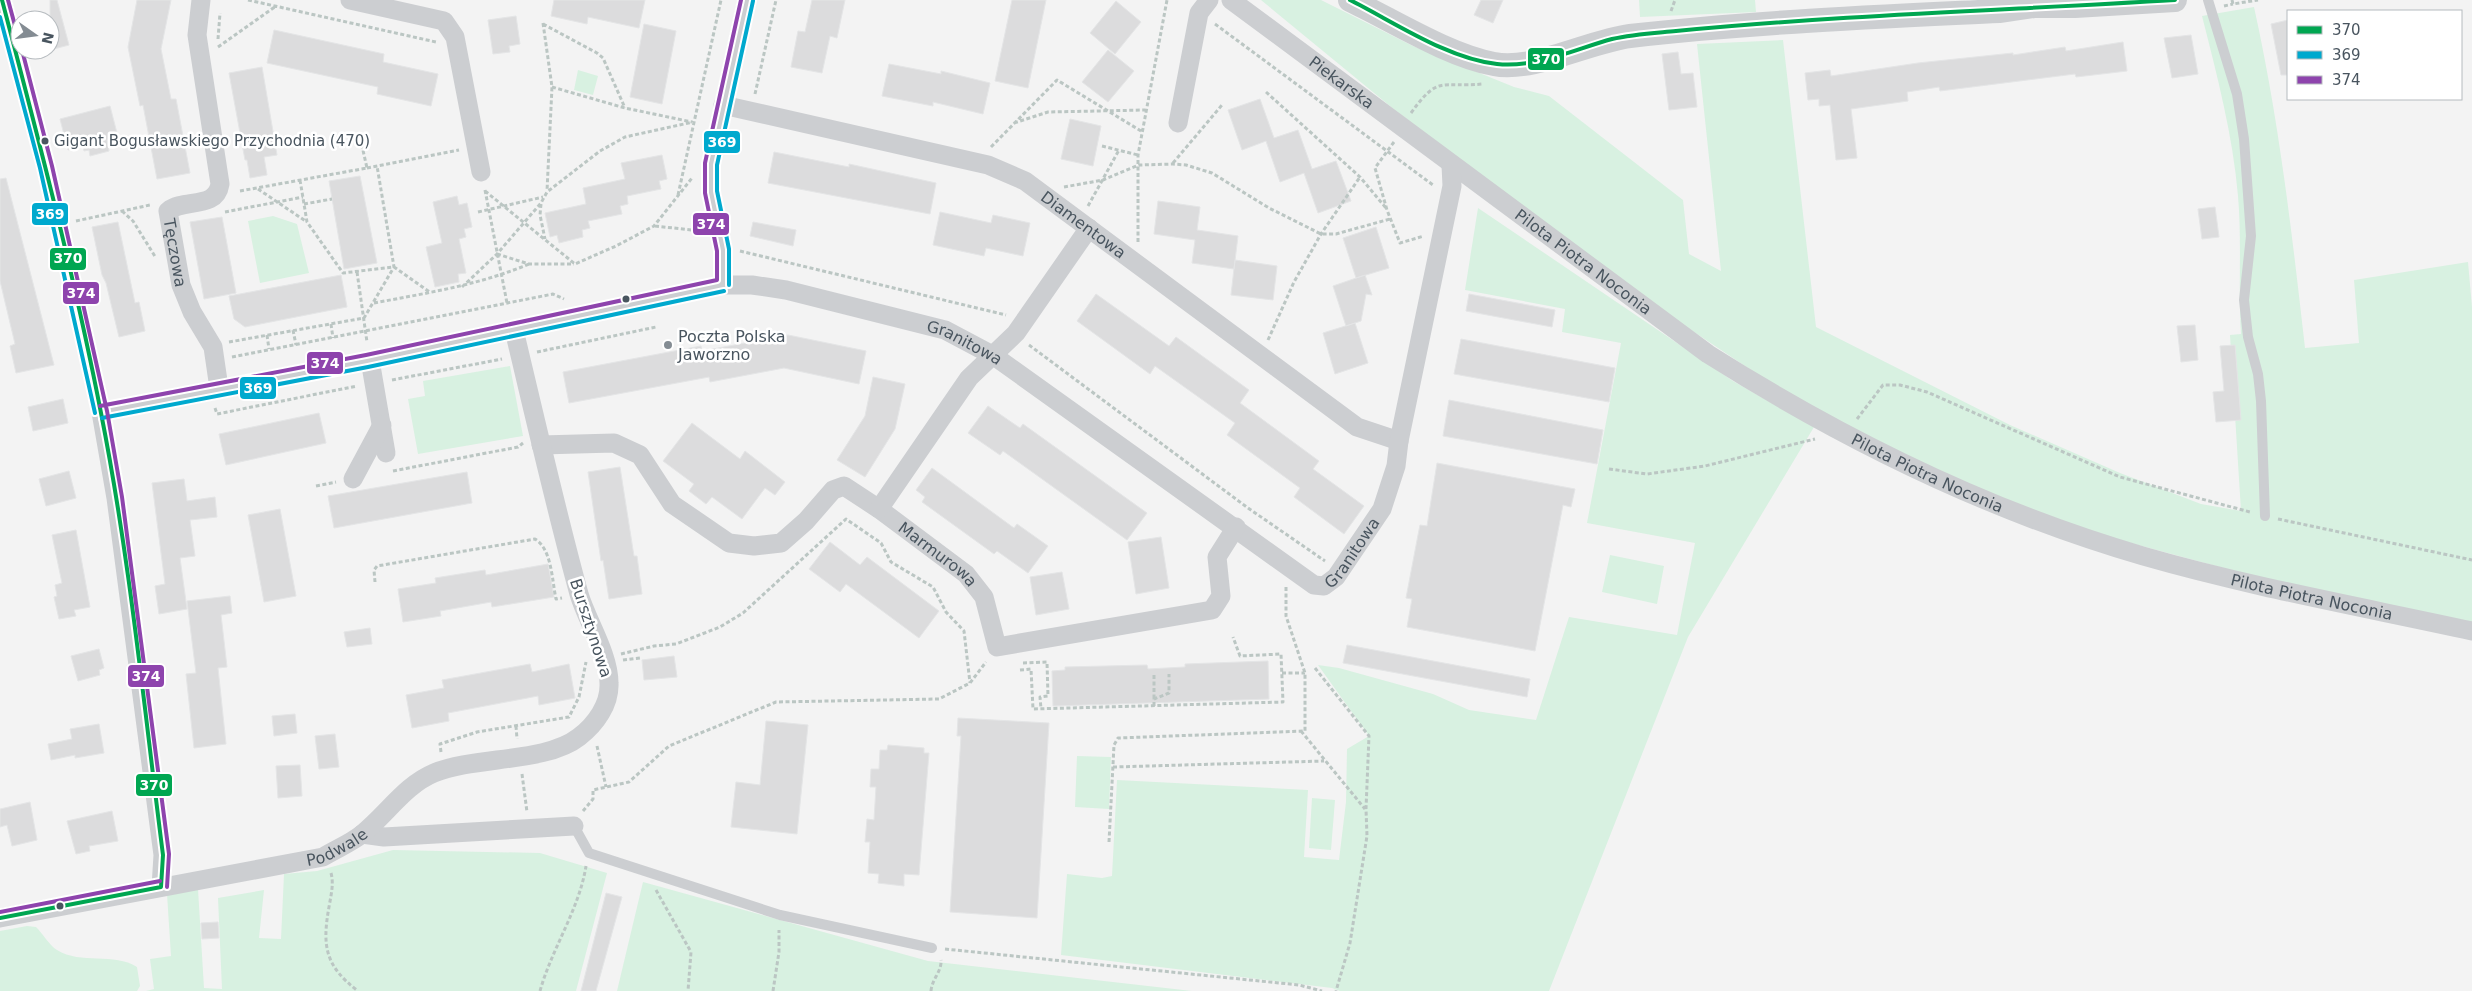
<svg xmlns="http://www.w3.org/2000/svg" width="2472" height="991" font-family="'DejaVu Sans',sans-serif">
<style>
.green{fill:#d8f1e1}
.building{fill:#dcdcdd;stroke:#e4e5e6}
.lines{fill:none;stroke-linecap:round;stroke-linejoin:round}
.path{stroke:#bbc6c3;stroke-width:3;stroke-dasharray:4 2.5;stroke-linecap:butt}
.service{stroke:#ccced1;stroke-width:10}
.minor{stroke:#ccced1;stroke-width:19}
.tertiary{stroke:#ccced1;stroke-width:24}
.bus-1-casing{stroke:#fff;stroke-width:8}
.bus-2-casing{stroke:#fff;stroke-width:8}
.bus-3-casing{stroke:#fff;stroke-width:8}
.bus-1{stroke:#00a651;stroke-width:4}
.bus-2{stroke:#00a9ce;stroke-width:4}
.bus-3{stroke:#8e44ad;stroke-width:4}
.bus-dot{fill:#49555f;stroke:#fff;stroke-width:2}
.poi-dot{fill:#848c93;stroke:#fff;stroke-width:2}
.labels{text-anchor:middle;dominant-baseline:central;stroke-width:5;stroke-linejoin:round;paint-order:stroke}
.bus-label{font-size:15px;fill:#49555f;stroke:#fff;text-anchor:start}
.street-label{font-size:16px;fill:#49555f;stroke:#fff}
.poi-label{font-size:16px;fill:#49555f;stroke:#fff;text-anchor:start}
.line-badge{stroke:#fff;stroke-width:2}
.badge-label{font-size:14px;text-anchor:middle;font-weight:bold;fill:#fff}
</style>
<rect width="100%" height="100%" fill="#f3f3f3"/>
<path class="green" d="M1261 0H1321L1413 46 1514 87 1549 96 1683 200 1689 254 1721 271 1697 44 1783 40 1816 327 2010 425 2120 473 2201 504 2241 511 2230 335 2241 334C2238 288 2242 242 2238 196 2233 136 2217 75 2202 16L2254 7C2279 120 2292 233 2305 348L2359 343 2354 280 2468 262 2472 307V622L2268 580 2101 535 1995 496 1913 460 1778 388 1661 310 1396 111Z
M1639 0H1755L1756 12 1640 17Z
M578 70 598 76 593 95 574 90Z
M1478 208 1733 381 1814 427 1688 637 1549 991H1340L1332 988 1061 955 1067 874 1102 878 1112 876 1117 780 1308 790 1304 857 1339 860 1346 802 1347 749 1369 736 1318 665 1339 668 1433 694 1469 710 1536 720 1569 617 1677 635 1695 543 1587 523 1621 343 1562 332 1565 309 1465 290Z
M273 216 297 224 309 273 260 283 248 221Z
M510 366 523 436 418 454 408 399 425 396 423 381Z
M1610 555 1664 566 1657 604 1602 592Z
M1077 756 1111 757 1109 809 1075 807Z
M1312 798 1335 800 1331 850 1309 848Z
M393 850 540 853 607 873 576 991H146L154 989 150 959 171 956 167 894 198 889 204 988 222 989 218 898 264 890 259 938 281 939 284 874 317 871Z
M643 882 928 961 1192 991H617Z
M27 926 36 927C43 934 50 946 57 950 81 965 114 952 137 967L140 986 137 991H0V931Z"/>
<path class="building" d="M50 0H57L69 45 50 50Z
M137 0H171L161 49 171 99H176L190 173 157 179 143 105 140 106 128 47Z
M554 0H645L639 28 588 17 587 24 551 16Z
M812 0H845L837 38 830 36 822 73 791 67 798 31 805 32Z
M1012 0H1046L1028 88 995 81Z
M1481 0H1503L1493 23 1474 15Z
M1116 1 1141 22 1115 54 1090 33Z
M516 16 520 44 509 46 510 52 493 54 488 20Z
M2288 20V75H2281L2271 24Z
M644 24 676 31 662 104 630 97Z
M274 30 384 54 383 62 438 74 431 106 377 94 378 87 267 63Z
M2191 35 2198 74 2172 78 2164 38Z
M2123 42 2127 71 2076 77 2075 74 1940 91 1939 87 1907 92 1908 101 1851 109 1857 158 1836 160 1830 105 1819 106V99L1808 100 1805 73 1830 70 1831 76 1918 63 2013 53V55L2065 47 2066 51Z
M1108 50 1134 71 1108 102 1082 82Z
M1678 52 1681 74 1693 73 1697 107 1669 110 1662 54Z
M889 64 941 74V71L990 83 983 114 933 102V106L882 96Z
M262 67 277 155 264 157 267 175 250 178 247 160H245L229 73Z
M1260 99 1274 138 1298 130 1312 169 1336 161 1351 201 1318 213 1304 173 1280 182 1266 141 1242 150 1228 110Z
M110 106 118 137 107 140 109 151 90 156 89 150 84 151 83 146 68 150 60 119Z
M1070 119 1101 126 1093 166 1061 159Z
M774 152 849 167V164L936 183 930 214 768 183Z
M662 155 667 179 659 181 661 189 627 196 628 204 620 206 622 214 588 221 590 228 582 230 583 237 559 243 557 235 550 237 545 213 586 204 583 188 625 179 621 163Z
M360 176 377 263 344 269 329 181Z
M6 178 54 365 16 373 10 346 15 344 0 281V179Z
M457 196 459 205 467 203 472 227 464 229 466 237 459 239 466 273 458 274 459 282 435 287 426 247 442 243 433 202Z
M1158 201 1200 207 1197 230 1238 236 1234 269 1192 263 1195 240 1154 234Z
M2215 207 2219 237 2202 239 2198 209Z
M940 212 991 223 993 215 1030 223 1023 256 986 248 984 256 933 245Z
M222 217 236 293 204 299 190 222Z
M118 222 135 303 139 302 145 331 119 337 106 283 102 275 92 227Z
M753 222 796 230 793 246 750 236Z
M1376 227 1389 268 1356 278 1343 238Z
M1235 260 1277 266 1273 300 1231 295Z
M341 275 347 307 245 327 234 319 229 296Z
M1365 275 1372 295 1366 294 1361 321 1346 326 1333 286Z
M1096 294 1169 346 1176 337 1249 390 1240 403 1319 461 1313 469 1364 506 1344 534 1294 497 1300 488 1227 435 1235 423 1155 366 1150 374 1077 321Z
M1469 294 1555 310 1552 327 1466 311Z
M1355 323 1368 363 1335 374 1323 333Z
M2195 325 2198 360 2181 362 2177 326Z
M788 335 866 351 859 384 784 368 710 382 709 377 569 403 563 372 701 346 702 351Z
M1461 339 1615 368 1609 402 1454 374Z
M2235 345 2241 420 2216 422 2213 392 2224 391 2220 346Z
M873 377 905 384 895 429 865 477 837 460 865 416Z
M63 399 68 423 33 431 28 407Z
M1449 400 1603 430 1597 464 1443 436Z
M988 406 1020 428 1023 424 1147 513 1127 540 1003 451 1000 455 968 433Z
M319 413 326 443 226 465 219 434Z
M692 423 740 459 745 451 785 482 775 495 765 488 742 519 712 497 706 504 689 491 694 484 663 461Z
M1437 463 1575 489 1571 507 1563 505 1535 651 1407 627 1412 599 1406 598 1418 535 1420 525 1427 526Z
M620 467 634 556H637L642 594 609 599 603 560 601 561 588 472Z
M932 468 1014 528 1017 524 1048 546 1028 573 997 551 994 554 922 502 925 497 916 490Z
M69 471 76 498 46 506 39 479Z
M467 472 472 503 334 528 328 496Z
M184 479 187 501 215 497 217 517 190 520 195 556 180 558 187 609 159 614 155 586 165 584 152 483Z
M280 509 296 596 264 602 248 515Z
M76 530 90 607 74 610 76 616 59 619 54 597 57 596 55 585 62 583 52 535Z
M1161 537 1169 588 1136 594 1128 542Z
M830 542 860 565 867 557 939 611 919 638 846 584 840 592 809 569Z
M548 564 554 597 492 607 491 602 440 611 441 616 403 622 398 589 436 583 435 578 485 570 486 575Z
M1062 572 1069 609 1036 615 1030 577Z
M230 596 232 613 221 615 227 667 218 668 226 744 194 748 186 674 196 673 187 601Z
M370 628 372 644 347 647 344 632Z
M1347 645 1530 679 1527 697 1343 663Z
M99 649 104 668 99 670 100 675 78 681 71 656Z
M674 656 677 677 644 680 642 660Z
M1268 661 1269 699 1053 706 1052 671 1065 670V667L1147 665 1148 669 1185 667V664Z
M530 664 532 672 569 664 575 698 539 705 538 696 448 713 449 721 412 728 406 695 444 688 442 680Z
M295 714 297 733 274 736 272 716Z
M958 718 1049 723 1037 918 950 912 961 736H957Z
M766 721 808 725 797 834 731 827 736 782 760 785Z
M99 724 104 753 75 758V755L51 760 48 744 72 739 70 729Z
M335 734 339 767 319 769 315 736Z
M888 745 924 748V753H929L919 875 904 874V886L878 883 879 874 868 873 870 842H865L867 819 874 820 876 787H870L871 769H879L880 750H887Z
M300 765 302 796 278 798 276 766Z
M30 802 37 840 12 846 7 825 0 827V809Z
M112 811 118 841 89 846 90 851 76 854 67 821Z
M606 893 622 897 596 991H581Z
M218 922 219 938 202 939 201 923Z"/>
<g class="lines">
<path class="path" d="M248 0 436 42
M2232 0 2233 4 2258 0
M2224 6 2233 4
M1671 11 1675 0
M543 23 552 87 547 191
M543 24 597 53 603 58 625 108
M1215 24 1433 185
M218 39 220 13
M218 47 276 6
M552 87 625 108 692 122
M1266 92 1360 177 1386 208
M755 94 776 0
M1411 113C1439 74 1441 88 1482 84
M1014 123 1048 112 1145 110
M1394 142 1375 168 1387 210 1400 243 1424 236
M1102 146 1138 155
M991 147 1057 80 1141 131
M1173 163 1222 105
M367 168 459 150
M300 180 307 222 343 273 394 267 431 293
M1064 187 1103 180 1139 165 1173 164 1186 165 1212 173 1269 208 1321 234H1336L1390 219
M258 189 307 222
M485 190 507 303
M240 191 367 168 362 146
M485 191 575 264 616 246 654 226 692 178
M678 195 721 0
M304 204 332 199
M541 204 540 215 545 239
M1088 206 1119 150
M122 211 133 221 156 258
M225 212 303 197
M478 212 543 197
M76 221 150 205
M655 226 701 231
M1138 242V155L1167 0
M740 251 1006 315
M497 254 529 264H574
M357 272 367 342
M462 287 497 254 541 203 547 192 600 151 625 137 693 122
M374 303C427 293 479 285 529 264
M331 324 333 338
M293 330 296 345
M267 335 269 349
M1268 340 1294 282 1321 234 1360 177
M229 342 364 318 394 267 377 166
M1029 345 1248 508 1325 561
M537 352 656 327
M232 357 553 294 564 299
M392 380 502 359
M215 408 217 414 357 386
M1857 419 1883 385H1900L1927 392 2120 477 2250 512
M1609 469 1647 474 1705 466 1815 439
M393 471 518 447 523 443
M316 486 336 482
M2278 519 2472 560
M375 582 374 570 377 566 535 539C552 549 552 581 556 599L562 598
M621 654 654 646 676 644 720 627 743 613 846 519 881 543 891 562 933 587 946 612 964 631 970 683
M623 660 640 658
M1023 663 1047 662 1048 696 1040 697 1041 709
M1315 668 1369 736 1366 809 1367 836 1350 943 1336 991
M1020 670 1031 669 1033 709 1283 702 1281 654 1240 656 1233 637
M1282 673H1305
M1154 675V699
M1154 706V699L1169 693V674
M516 726 517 739
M1301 731 1365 809
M597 746 606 787
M441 752 440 744 477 732 569 717 579 697 586 662
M1113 767 1324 761
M522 774 527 812
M583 811 593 799V790L629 782 669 746 776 702 939 699 970 683 986 662
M1109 842 1114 745 1118 738 1305 731V673L1286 616V587
M331 873C334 884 331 895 329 907 322 946 325 966 358 991
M656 890 691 952 688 991
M945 949 1299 985 1322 991
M540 991C552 948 579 910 586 866
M773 991 779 952V930
M931 991C932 979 942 971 941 960"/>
<path class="service" d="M2208 0 2237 94 2244 139 2251 236 2244 300 2248 337 2258 374 2261 401 2265 516
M574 826 589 853 780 915 932 948"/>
<g class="minor">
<path d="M2 0 46 167 101 412 116 498 163 855 161 887"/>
<path id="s1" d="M201 0 197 35 220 184C216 210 184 198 168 211L181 285 192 312 213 347 219 388"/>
<path d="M350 0 444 21 455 37 481 172"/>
<path id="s2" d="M1231 0 1708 354C1844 440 1988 511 2143 556 2251 587 2362 607 2472 631"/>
<path id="s3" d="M723 105 988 165 1025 181 1357 427 1399 441"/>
<path d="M1178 123 1199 13 1209 0"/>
<path d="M723 285V250L711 192V164L747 0"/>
<path d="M370 360 386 453"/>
<path id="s4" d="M101 412 367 361 723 285H752L786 290 945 330 994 356 1314 585 1324 586 1336 577 1382 509 1396 466 1399 441 1452 186 1451 165"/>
<path id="s5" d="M541 445 614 443 640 455 672 504 729 543 754 546 781 543 806 521 833 490 844 486 879 509 966 574 984 597 997 647 1212 610 1221 596 1217 557 1236 527"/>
<path d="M353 479 382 425"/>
<path d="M879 509 969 378 1016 333 1089 228"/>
<path d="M362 834 384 837 574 826"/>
<path id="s6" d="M0 918 323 857C336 849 351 843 362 834 387 814 405 785 434 773 475 756 546 763 579 737 596 724 610 704 609 683 609 654 587 621 579 594 555 506 535 418 514 330"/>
</g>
<path class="tertiary" d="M1350 0C1392 20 1449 56 1494 64 1532 72 1590 41 1630 36 1752 22 1876 17 1999 11L2034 6H2075L2175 0"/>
<defs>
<path id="bus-1" d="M1350 0C1394 22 1448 59 1497 64 1537 68 1575 49 1612 39 1633 34 1655 33 1676 31 1842 15 2009 10 2175 0
M0 918 161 887 163 855C144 708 130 559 101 413 74 274 38 137 2 0"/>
<path id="bus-2" d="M0 17 40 168 95 413
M729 285V249L717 191V165L753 1
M102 418 368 367 724 291"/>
<path id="bus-3" d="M8 0 20 44
M22 50 52 166 107 411 122 497 169 854 167 887
M100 406 366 355 717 280V251L705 193V163L741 0
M0 912 160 881"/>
</defs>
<use href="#bus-1" class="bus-1-casing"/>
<use href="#bus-2" class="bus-2-casing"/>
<use href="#bus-3" class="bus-3-casing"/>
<use href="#bus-1" class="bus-1"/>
<use href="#bus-2" class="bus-2"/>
<use href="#bus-3" class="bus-3"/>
</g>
<g class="bus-dot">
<circle cx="45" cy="141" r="4.5"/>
<circle cx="626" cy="299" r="4.5"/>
<circle cx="60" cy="906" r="4.5"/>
</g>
<circle class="poi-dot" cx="668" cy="345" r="5"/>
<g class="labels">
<g class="bus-label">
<text x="54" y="141">Gigant Bogusławskiego Przychodnia (470)</text>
</g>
<g class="street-label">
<text stroke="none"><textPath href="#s2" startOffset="138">Piekarska</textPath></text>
<text stroke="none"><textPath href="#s3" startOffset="385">Diamentowa</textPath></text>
<text stroke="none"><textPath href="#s1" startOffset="291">Tęczowa</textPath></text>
<text stroke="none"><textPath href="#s2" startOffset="439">Pilota Piotra Noconia</textPath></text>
<text stroke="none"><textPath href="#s4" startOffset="885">Granitowa</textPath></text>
<text stroke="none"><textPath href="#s2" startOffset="844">Pilota Piotra Noconia</textPath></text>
<text stroke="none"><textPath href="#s4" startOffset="1365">Granitowa</textPath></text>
<text stroke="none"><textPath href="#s5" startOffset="484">Marmurowa</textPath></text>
<text stroke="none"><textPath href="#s2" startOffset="1249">Pilota Piotra Noconia</textPath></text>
<text transform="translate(591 628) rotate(72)">Bursztynowa</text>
<text stroke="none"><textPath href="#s6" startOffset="345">Podwale</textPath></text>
</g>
<g class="poi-label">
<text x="678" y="336">Poczta Polska<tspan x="678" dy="18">Jaworzno</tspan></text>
</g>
</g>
<g class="line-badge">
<rect x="1527" y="47" width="38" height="24" rx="5" fill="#00a651"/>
<rect x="703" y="130" width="38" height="24" rx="5" fill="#00a9ce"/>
<rect x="31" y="202" width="38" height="24" rx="5" fill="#00a9ce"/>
<rect x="692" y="212" width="38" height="24" rx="5" fill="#8e44ad"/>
<rect x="49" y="247" width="38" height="24" rx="5" fill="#00a651"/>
<rect x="62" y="281" width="38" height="24" rx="5" fill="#8e44ad"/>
<rect x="306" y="351" width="38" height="24" rx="5" fill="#8e44ad"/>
<rect x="239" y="376" width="38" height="24" rx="5" fill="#00a9ce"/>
<rect x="127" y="664" width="38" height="24" rx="5" fill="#8e44ad"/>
<rect x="135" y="773" width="38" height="24" rx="5" fill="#00a651"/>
</g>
<g class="badge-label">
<text x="1546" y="64">370</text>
<text x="722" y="147">369</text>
<text x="50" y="219">369</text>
<text x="711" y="229">374</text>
<text x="68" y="263">370</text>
<text x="81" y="298">374</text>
<text x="325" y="368">374</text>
<text x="258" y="393">369</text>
<text x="146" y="681">374</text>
<text x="154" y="790">370</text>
</g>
<rect x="2287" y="10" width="175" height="90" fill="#ffffff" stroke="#b6bbbf"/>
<rect x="2297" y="26" width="25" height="8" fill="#00a651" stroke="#b6bbbf"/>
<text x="2332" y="35" font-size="15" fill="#49555f">370</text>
<rect x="2297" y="51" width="25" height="8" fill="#00a9ce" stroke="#b6bbbf"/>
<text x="2332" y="60" font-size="15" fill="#49555f">369</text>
<rect x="2297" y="76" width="25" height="8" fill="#8e44ad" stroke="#b6bbbf"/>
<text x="2332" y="85" font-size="15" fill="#49555f">374</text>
<g transform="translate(35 35) rotate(104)"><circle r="24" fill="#ffffff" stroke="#b6bbbf"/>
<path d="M0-4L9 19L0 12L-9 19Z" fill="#848c93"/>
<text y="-8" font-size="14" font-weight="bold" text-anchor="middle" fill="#49555f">N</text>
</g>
</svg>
